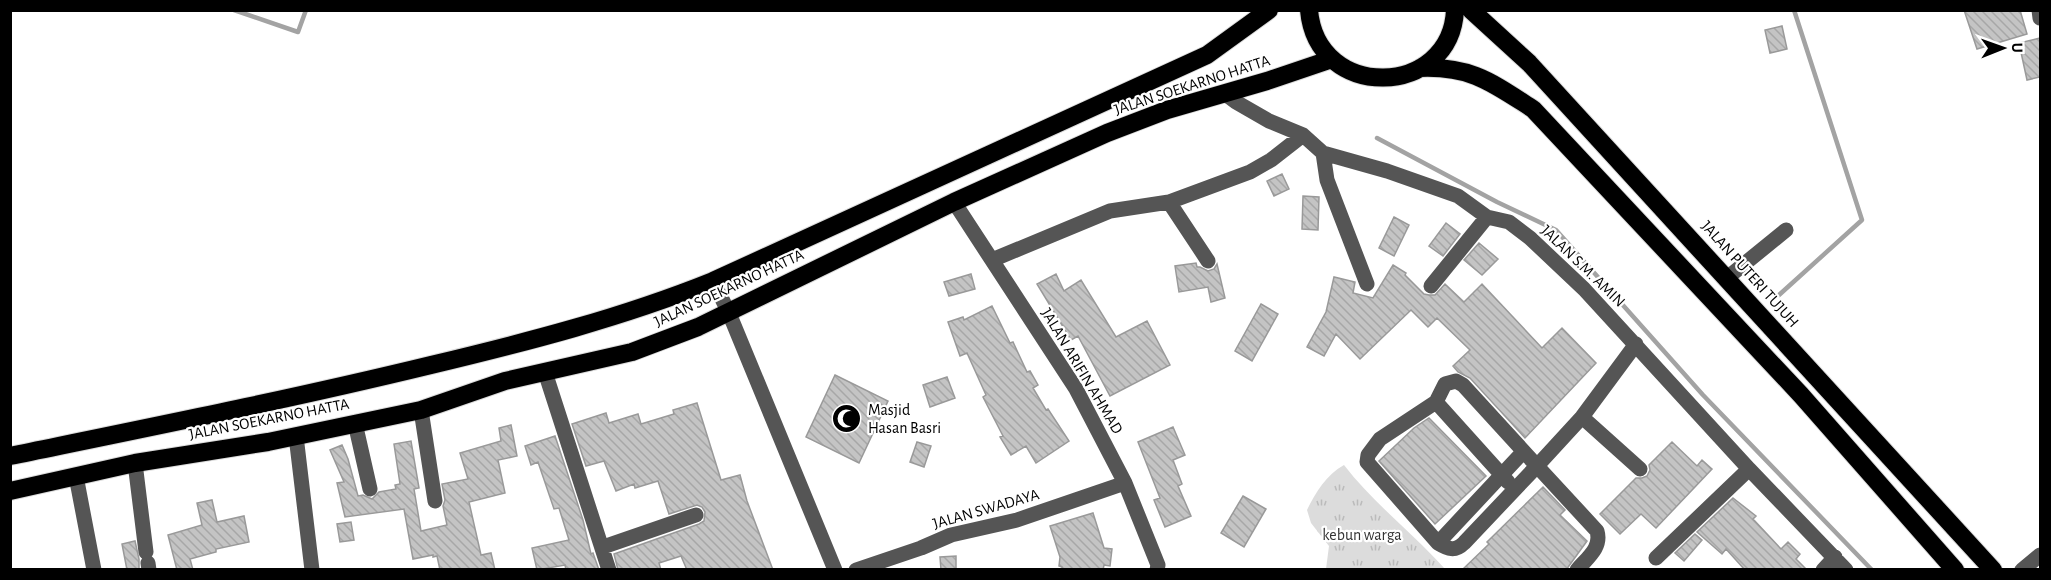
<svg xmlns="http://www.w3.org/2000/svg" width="2051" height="580" font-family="'Alegreya Sans',sans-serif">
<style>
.grass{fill:url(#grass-tufts)}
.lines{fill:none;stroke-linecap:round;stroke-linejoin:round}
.stream{stroke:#a3a3a3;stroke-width:4.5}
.building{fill:url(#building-back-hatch);stroke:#999;stroke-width:1.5}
.highway-casing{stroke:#dbdbdb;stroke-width:20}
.minor{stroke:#555;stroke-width:15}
.highway{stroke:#000;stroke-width:18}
.labels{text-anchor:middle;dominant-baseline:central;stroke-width:4.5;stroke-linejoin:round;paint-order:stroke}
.street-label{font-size:16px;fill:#000;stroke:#fff}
.poi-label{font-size:16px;fill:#000;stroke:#fff;text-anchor:start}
.park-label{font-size:16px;fill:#333;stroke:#fff}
</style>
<defs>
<pattern id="grass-tufts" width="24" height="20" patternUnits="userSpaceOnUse" patternTransform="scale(1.5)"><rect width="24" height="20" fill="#dcdcdc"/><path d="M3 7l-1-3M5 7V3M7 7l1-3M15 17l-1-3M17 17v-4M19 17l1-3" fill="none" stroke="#bbb"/></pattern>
<pattern id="building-back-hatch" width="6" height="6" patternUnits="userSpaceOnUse" patternTransform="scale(1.5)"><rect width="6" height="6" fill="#c4c4c4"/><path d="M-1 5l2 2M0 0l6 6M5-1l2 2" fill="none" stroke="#a7a7a7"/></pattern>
</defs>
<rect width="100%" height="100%" fill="#fff"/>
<path class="grass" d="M1344 465C1374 504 1413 533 1445 569H1326L1329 546 1311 523 1307 510C1316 492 1326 475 1344 465Z"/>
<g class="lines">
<path class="stream" d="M234 10 298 32 306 10
M1377 138 1497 202 1556 230 1703 395 1872 570
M1779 295 1862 220 1794 10"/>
</g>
<path class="building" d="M1964 10H2020L2027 34 1977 49Z
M1782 26 1787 49 1770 53 1765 30Z
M2040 38V77L2027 80 2019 43Z
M1282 174 1289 189 1274 196 1267 181Z
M1303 196 1319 197 1318 230 1302 229Z
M1394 217 1409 225 1394 256 1379 248Z
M1446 223 1460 234 1443 256 1429 246Z
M1479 243 1498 259 1482 275 1464 260Z
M1196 263 1197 267H1200L1208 271 1214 269 1217 264 1225 298 1211 302 1208 287 1179 292 1175 266Z
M1393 265 1406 273 1405 275 1424 294 1429 295H1435L1445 284 1464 302 1482 284 1542 348 1562 328 1596 363 1525 438 1470 378 1458 372 1453 366 1470 350 1437 318 1428 327 1411 310 1360 359 1336 334 1324 356 1307 347 1326 312 1334 277 1355 282 1353 293 1373 298Z
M971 274 975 289 949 296 944 282Z
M1056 274 1064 291 1081 280 1116 337 1147 321 1170 365 1110 396 1078 336 1071 340 1037 284Z
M1261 304 1278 314 1252 361 1235 351Z
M992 306 1010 343 1013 342 1027 372 1030 371 1038 385 1033 388 1046 410 1048 409 1069 441 1036 463 1026 446 1011 455 1000 437 1003 436 983 397 986 395 967 353 960 356 948 322 963 317 964 320Z
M835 375 888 401 859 463 806 437Z
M947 377 955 398 930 407 923 385Z
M697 403 721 480 740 475 747 501 773 570H687L681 556 659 563 661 570H618L614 554 699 524 704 521 705 512 702 507 697 505 669 514 658 481 635 488 634 484 616 491 604 461 586 466 572 424 606 413 609 423 638 414 641 424 674 414 673 410Z
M1429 418 1486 476 1435 524 1379 461 1414 428Z
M511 425 517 456 498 460 505 493 469 502 481 555 491 553 495 570H440L437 556 433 557V555L413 559 404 509 345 517 337 483 344 482 330 450 342 445 348 459 358 496 363 495 372 499 379 492 396 489 395 485 400 484 394 444 411 441 419 488 414 489 421 531 447 525 443 506 445 500 442 484 468 479 460 453 501 441 499 428Z
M1173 427 1185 455 1173 460 1182 484 1178 486 1191 516 1165 527 1154 500 1160 498 1138 442Z
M555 436 583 520 591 554 593 553 599 570H566L565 565 537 570 532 548 569 540 559 508 554 509 538 462 531 465 525 446Z
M917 442 931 446 924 467 910 462Z
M1672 442 1697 466 1702 460 1712 469 1656 528 1641 514 1620 534 1600 514 1636 478H1642L1647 476 1650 470 1649 465Z
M1543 487 1565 510 1560 515 1587 541 1566 570H1462L1489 544 1487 542Z
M1243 496 1266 509 1244 547 1221 533Z
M1733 498 1756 516 1753 519 1781 549 1788 542 1800 554 1796 559 1807 570H1745L1726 549 1722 554 1697 532Z
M212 500 217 522 244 516 249 542 216 549V552L190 559 193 570H177L168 535 202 525 197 503Z
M1093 513 1104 548 1112 549 1110 566 1104 565 1103 570H1062V567L1059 566 1060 557 1050 526Z
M351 522 354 540 340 542 337 524Z
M1695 534 1702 540 1684 561 1675 553Z
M135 541 139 559V570H127L122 544Z
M956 556V570H941L940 557Z"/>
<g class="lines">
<defs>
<path id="highway" d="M1309 10C1317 102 1451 98 1455 10
M1471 10 1529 63 1993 570
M1420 68C1471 66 1491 82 1533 109L1801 395 1955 570
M10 456C151 427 291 399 431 365 527 342 621 318 713 281L1207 55 1269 10
M10 491 135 463 268 442 421 410 505 381 632 352 698 327 954 202 1107 133 1167 110 1267 81 1332 59"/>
</defs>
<use href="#highway" class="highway-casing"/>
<path class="minor" d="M2039 10 2040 18
M1224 93 1236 102 1269 121 1303 135 1323 153 1387 171 1458 196 1487 217 1509 222 1530 238 1584 289 1749 469 1846 570
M1323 153 1327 180 1367 284
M954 202 1076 389 1125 483 1158 565 1157 570
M1169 202 1208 261
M992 260 1110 211 1169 202 1250 172 1271 160 1303 135
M1727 278 1786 230
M713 281 729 313 835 570
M1431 286 1487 217
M545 372 609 570
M1436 402 1508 482
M421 410 435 501
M1582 417 1640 469
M355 423 370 489
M296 436 312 570
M135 463 146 552
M76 476 94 570
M1438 543 1523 452
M603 547 696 515
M1656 558 1749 469
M148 563 149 570
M856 570 921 548 951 535 1017 520 1125 483
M1577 570C1587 558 1602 548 1597 531L1537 466 1464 543C1455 552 1448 549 1438 543L1367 462 1368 455 1380 439 1436 402 1445 384 1456 381 1463 385 1537 466 1582 417 1636 344
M1823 570 1835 557
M2022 570 2040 555"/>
<use href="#highway" class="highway"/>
</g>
<defs>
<symbol id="mosque-disc" viewBox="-11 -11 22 22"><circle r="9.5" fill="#000" stroke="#fff"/><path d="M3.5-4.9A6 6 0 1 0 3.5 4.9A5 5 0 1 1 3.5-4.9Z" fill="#fff"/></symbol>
</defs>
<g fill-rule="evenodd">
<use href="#mosque-disc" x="830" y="402" width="33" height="33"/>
</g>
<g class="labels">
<g class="street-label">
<text transform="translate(1192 85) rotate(-18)">JALAN SOEKARNO HATTA</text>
<text transform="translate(1583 266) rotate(44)">JALAN S.M. AMIN</text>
<text transform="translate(1750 274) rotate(48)">JALAN PUTERI TUJUH</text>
<text transform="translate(729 288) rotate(-25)">JALAN SOEKARNO HATTA</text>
<text transform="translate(1082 371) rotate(59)">JALAN ARIFIN AHMAD</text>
<text transform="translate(269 419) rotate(-11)">JALAN SOEKARNO HATTA</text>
<text transform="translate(986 509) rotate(-16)">JALAN SWADAYA</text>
</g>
<g class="poi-label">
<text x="868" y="410">Masjid<tspan x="868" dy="18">Hasan Basri</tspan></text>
</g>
<g class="park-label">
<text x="1362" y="535">kebun warga</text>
</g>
</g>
<rect width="2051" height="580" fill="none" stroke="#000000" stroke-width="24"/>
<g transform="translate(2003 48) rotate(89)" stroke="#ffffff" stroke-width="4.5" paint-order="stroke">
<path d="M0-4.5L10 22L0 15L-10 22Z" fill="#000000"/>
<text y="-9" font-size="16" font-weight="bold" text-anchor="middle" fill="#000000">U</text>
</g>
</svg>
